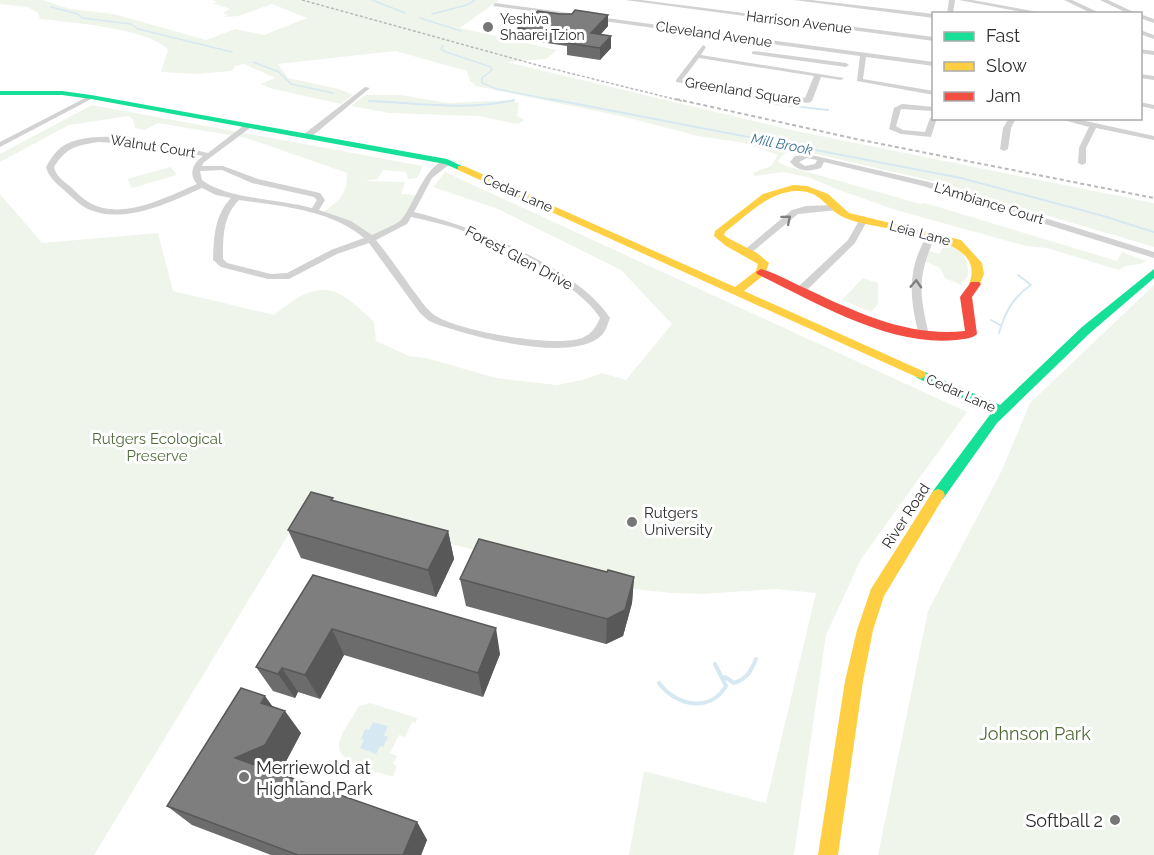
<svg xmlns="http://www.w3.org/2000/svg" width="1154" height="855" font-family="Raleway,sans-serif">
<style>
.green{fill:#f0f5eb}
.water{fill:#d6e8f2}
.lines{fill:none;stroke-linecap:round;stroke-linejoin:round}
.stream-far2{stroke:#d6e8f2;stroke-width:1.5}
.stream-far1{stroke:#d6e8f2;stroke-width:2}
.stream{stroke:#d6e8f2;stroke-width:4}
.street{fill:#d2d2d2;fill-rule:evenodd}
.fast{fill:#16e098;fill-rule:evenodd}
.slow{fill:#ffcf43;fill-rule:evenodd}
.jam{fill:#f24e42;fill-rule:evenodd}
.rail-far1{stroke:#b9b9b9;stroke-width:1.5;stroke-dasharray:3 2;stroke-linecap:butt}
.rail{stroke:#b9b9b9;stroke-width:2;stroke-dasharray:4 3;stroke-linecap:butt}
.wall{fill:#6c6c6c}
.shaded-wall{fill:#585858}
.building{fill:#7e7e7e;stroke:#585858;stroke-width:1.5}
.oneway{stroke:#808080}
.poi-dot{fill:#767676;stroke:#fff;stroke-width:2}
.labels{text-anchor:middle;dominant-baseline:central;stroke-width:6;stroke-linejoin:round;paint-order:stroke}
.far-poi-label{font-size:14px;fill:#2d2d2d;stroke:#fff;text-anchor:start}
.far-street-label{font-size:14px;fill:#2d2d2d;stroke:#fff}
.far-water-label{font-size:14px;font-style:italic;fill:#387193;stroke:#fff}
.street-label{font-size:15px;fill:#2d2d2d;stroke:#fff}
.park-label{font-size:15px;fill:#516b39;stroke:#fff}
.poi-label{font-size:15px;fill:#2d2d2d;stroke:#fff;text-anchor:start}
.near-park-label{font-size:18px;fill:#516b39;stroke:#fff}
.near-poi-label{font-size:18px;fill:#2d2d2d;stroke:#fff;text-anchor:start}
</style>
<rect width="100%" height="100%" fill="#fff"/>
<path class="green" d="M0 0H43L70 9 114 14 206 40 235 29 264 35 307 18 272 4 239 16 223 17 228 15 223 13 230 9 213 3 217 2 212 0H499L460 28 557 50 546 59 507 62 791 130 1154 203V247L924 179 808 152C796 151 784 149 778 162L786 166 921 204 925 203 1117 261 1122 252 1147 261C1139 267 1129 262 1119 270L1047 248 1026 246 899 211 839 190 808 177 783 172 755 176 753 173 771 166 778 155 745 143 698 136 625 117 476 86 470 81 467 71 395 51 278 64 288 78 339 89 353 95 341 104 273 89 261 84 275 78 244 64 235 66 232 71 196 74 161 72 168 50C152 29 67 22 40 19L38 13 28 7 0 4Z
M365 95H401L448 103 510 100 519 103 517 116 525 120 517 124 479 116 389 113 351 106Z
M92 105 423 166 417 178 408 179 406 172 383 170 378 179 364 181 405 182 401 194 419 195 404 222 371 239 365 233 321 214C337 202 348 195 347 173L247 138 158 123 145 130 135 128 133 119 128 116 69 125 0 162V154Z
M171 167 177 175 132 188 127 179Z
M445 172 967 412 861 559 826 635 794 855H629L644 771 766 803 816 593 776 589 703 594 671 593 624 588 305 507 94 855H0V194L42 243 158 233 173 291 274 315C320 278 334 283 374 322L376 341 409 356 426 358 496 378 557 385 582 380 602 373 626 380 672 324 621 270 498 209 433 187Z
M944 243C960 248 969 257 968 275L961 285 945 278 940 268 926 262 929 251 940 254Z
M863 278 878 283V304L871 312 842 300Z
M1154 285V855H878L928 611 1002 470 1030 403Z
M370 703 417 718 416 723 412 722 405 737 399 735 390 753 397 756 393 764 397 766 393 777C379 772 337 764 339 745 340 733 353 718 358 707Z"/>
<path class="water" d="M373 722 388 726 384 735 388 737 383 747 380 746 376 754 360 748 364 740 361 739 365 729 369 730Z"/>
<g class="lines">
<path class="stream-far2" d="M372 0 405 13
M51 7 78 14 82 18 131 24 138 29 232 52
M432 14 467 5 475 0
M420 18 461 31
M443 45 441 49 446 52 491 67 492 70 482 78V83L497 89 558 101
M253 62 279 72 291 84 333 93
M744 96 767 101
M511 101 514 100"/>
<path class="stream-far1" d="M551 99 961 178 1100 215 1154 232
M760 99 777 103
M369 101C416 103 468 111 514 100
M776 104 828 110
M991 320 1000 325
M999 333C1005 312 1013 297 1031 285L1018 275"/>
<path class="stream" d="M725 677 734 683C747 679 751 671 756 659
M659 683C676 706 710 713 726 686L715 664"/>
<path class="street" d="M625 0H641L934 37V41Z
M794 0H811L934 14V18Z
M949 0H955L953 14H947Z
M959 0H972L1049 14H1033Z
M1064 0H1072L1102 14H1093Z
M1100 0H1108L1138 14H1129Z
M495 3 934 62V66L866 57 863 79 934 91V95L857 81 860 56 493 6Z
M1140 14 1154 19V23L1140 18Z
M1140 30 1154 35V39L1140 34Z
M703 45 706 47 701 55 844 78 841 80 821 77 812 101 808 103 676 82V80ZM699 58 814 76 805 98 682 80Z
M1140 49 1154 51V55L1140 53Z
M754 51 846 63 849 65 846 67 752 54V52Z
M1140 74 1154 76V80L1140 78Z
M365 87 370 88 310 138H304V134Z
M89 96 95 97 0 147V142Z
M1140 102 1154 105V109L1140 106Z
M902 104 934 107 933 111 901 109 896 126 903 130 925 132 930 118 934 116V118H937L931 137 901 134 889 129 894 108Z
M1009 118H1016L1011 128 1008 149 1004 151 1000 149 1003 128Z
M1056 118H1072L1154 136V140L1096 128 1086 148V163L1082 165 1078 163 1079 148 1089 127Z
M247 123 254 125 203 163 202 166H223L258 179 320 193 325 200 319 210 351 221 372 235C380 231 394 226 401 220 414 206 426 159 450 160V164L432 178 414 212C472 226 577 267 610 318 608 323 606 331 602 335 573 364 474 337 439 325L429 321 420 313 369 243 337 254 289 279H268L221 267 213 260C214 238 214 216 231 198L216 195 202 188C168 203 121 227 84 207 78 203 72 197 66 192 58 184 49 179 46 167 49 162 52 156 57 151 85 122 172 145 208 153ZM98 142 147 145 203 156C193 163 188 174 197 184 167 197 122 221 90 203 83 199 77 193 72 188 64 181 56 177 54 167 67 147 75 146 98 142ZM222 170 252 183 314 197 317 200 312 208C280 199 226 199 202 180L200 171ZM239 200C281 206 331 210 364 238L331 250 287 273 271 274 227 263 223 259C223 237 223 216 239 200ZM411 217C425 220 438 223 452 227 493 241 577 281 600 318 596 327 592 334 582 338 556 348 454 331 433 314 424 307 419 297 412 289 400 272 389 256 376 240L407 224Z
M807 154 929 182 1154 252V258L923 186 824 162 821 168C809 172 799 172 790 162L795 156ZM807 158 817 160 815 164 805 166 799 162Z
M835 205 838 206V210L798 214 751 253 748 254 743 251 792 210 806 206Z
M864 216 868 219 855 243 806 291H798V287L848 240 860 219Z
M931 232 936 235C917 276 919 293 929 335L924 338 919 335C911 304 907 277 921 247 924 241 925 235 931 232Z"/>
<path class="fast" d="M0 91H62L91 95 447 159 466 168 461 171 445 164 91 99 62 95H0Z
M1154 269V278L1090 333 997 423 943 499 938 501 933 499 931 495 933 491 992 412 917 378 915 375 917 372H925L1000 405 1082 327Z"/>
<path class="slow" d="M458 166H464L735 287 756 271 758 264 726 246 714 236 715 231 763 194 793 185 807 186 828 194 849 213 961 240 982 263 984 274 979 286H971L969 284C991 231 871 232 843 217 825 208 821 190 796 191 768 192 745 217 725 232L724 235 728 238 757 253 769 263 765 274 744 291 925 372 927 375 921 379 458 170Z
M938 489 943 491 945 495 884 596 873 630 863 681 838 855H818L845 681 857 630 871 589 933 491Z"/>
<path class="jam" d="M761 269C778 274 795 284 811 291 860 314 910 337 965 331L960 297 971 282H979L981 284 972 297 977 334C972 339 963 339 956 340 890 347 815 302 757 274L756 272Z"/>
<path class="rail-far1" d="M302 0 537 65 682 101"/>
<path class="rail" d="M676 99 856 139 1154 198"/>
</g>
<path class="wall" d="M560 14 608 15V26L600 35 611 48 600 60 567 55V46L519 39 518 28Z
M334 501 448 531 454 559 436 597 301 558 288 530Z
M607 572 634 577 632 603 623 636 606 644 466 606 460 579Z
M313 575 500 654 483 697 344 655 320 699 298 692 295 698 273 691 256 667Z
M273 706 301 733 283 767 273 771 417 822 427 840 421 855H271L192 825 167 806Z"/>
<path class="shaded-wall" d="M608 15V26L591 45V33Z
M611 36V48L600 60V48Z
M448 531 454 559 436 597 428 570Z
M634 577 632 603 623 636 606 644 607 619Z
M496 628 500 654 483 697 478 673Z
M332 629 344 655 320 699 305 675Z
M282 668 298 692 295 698 278 674Z
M265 696 281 718 285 711 301 733 283 767 255 779 235 758Z
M417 822 427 840 421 855H403Z"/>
<path class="building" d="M575 10 608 15 591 33 611 36 600 48 567 43 575 36 518 28 538 11 560 14H572Z
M311 492 333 498 331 500 448 531 428 570 288 530Z
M479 539 607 572 608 570 634 577 625 610 607 619 460 579Z
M313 575 496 628 478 673 332 629 305 675 282 668 278 674 256 667Z
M241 688 265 696 261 703 285 711 265 745 235 758 417 822 403 855H298L167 806Z"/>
<defs><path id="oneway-chevron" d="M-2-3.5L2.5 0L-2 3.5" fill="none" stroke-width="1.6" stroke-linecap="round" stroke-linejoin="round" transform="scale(1.5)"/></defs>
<g class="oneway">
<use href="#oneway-chevron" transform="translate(787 219) rotate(-40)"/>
<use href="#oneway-chevron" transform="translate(916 284) rotate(-87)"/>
</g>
<g class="poi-dot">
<circle cx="488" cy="27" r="6"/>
<circle cx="632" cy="522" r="6"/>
<circle cx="244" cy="777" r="6"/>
<circle cx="1115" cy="820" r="6"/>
</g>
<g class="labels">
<g class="far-poi-label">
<text x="500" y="19">Yeshiva<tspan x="500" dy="16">Shaarei Tzion</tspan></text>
</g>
<g class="far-street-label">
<text transform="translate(799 22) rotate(7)">Harrison Avenue</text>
<text transform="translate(714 34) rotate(8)">Cleveland Avenue</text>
<text transform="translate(743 91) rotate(9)">Greenland Square</text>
<text transform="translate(153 146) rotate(9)">Walnut Court</text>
<text transform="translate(518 193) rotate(24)">Cedar Lane</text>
<text transform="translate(989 203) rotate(17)">L'Ambiance Court</text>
<text transform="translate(920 233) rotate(15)">Leia Lane</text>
<text transform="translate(961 393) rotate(24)">Cedar Lane</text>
</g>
<g class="far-water-label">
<text transform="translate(782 144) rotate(11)">Mill Brook</text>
</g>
<g class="street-label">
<text transform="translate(519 258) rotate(28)">Forest Glen Drive</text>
<text transform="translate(906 516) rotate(-57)">River Road</text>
</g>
<g class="park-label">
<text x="157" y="439">Rutgers Ecological<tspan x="157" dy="17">Preserve</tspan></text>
</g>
<g class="poi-label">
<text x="644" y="513">Rutgers<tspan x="644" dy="17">University</tspan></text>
</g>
<g class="near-park-label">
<text x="1035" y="733">Johnson Park</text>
</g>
<g class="near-poi-label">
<text x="256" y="767">Merriewold at<tspan x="256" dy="21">Highland Park</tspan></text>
<text x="1103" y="820" text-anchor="end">Softball 2</text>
</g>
</g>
<rect x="932" y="12" width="210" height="108" fill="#ffffff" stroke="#ababab" stroke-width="1.5"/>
<rect x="944" y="32" width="30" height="9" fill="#16e098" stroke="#ababab" stroke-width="1.5"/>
<text x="986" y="42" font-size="18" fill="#2d2d2d">Fast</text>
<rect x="944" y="62" width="30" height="9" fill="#ffcf43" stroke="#ababab" stroke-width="1.5"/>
<text x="986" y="72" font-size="18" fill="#2d2d2d">Slow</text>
<rect x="944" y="92" width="30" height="9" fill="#f24e42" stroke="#ababab" stroke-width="1.5"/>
<text x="986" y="102" font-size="18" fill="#2d2d2d">Jam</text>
</svg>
